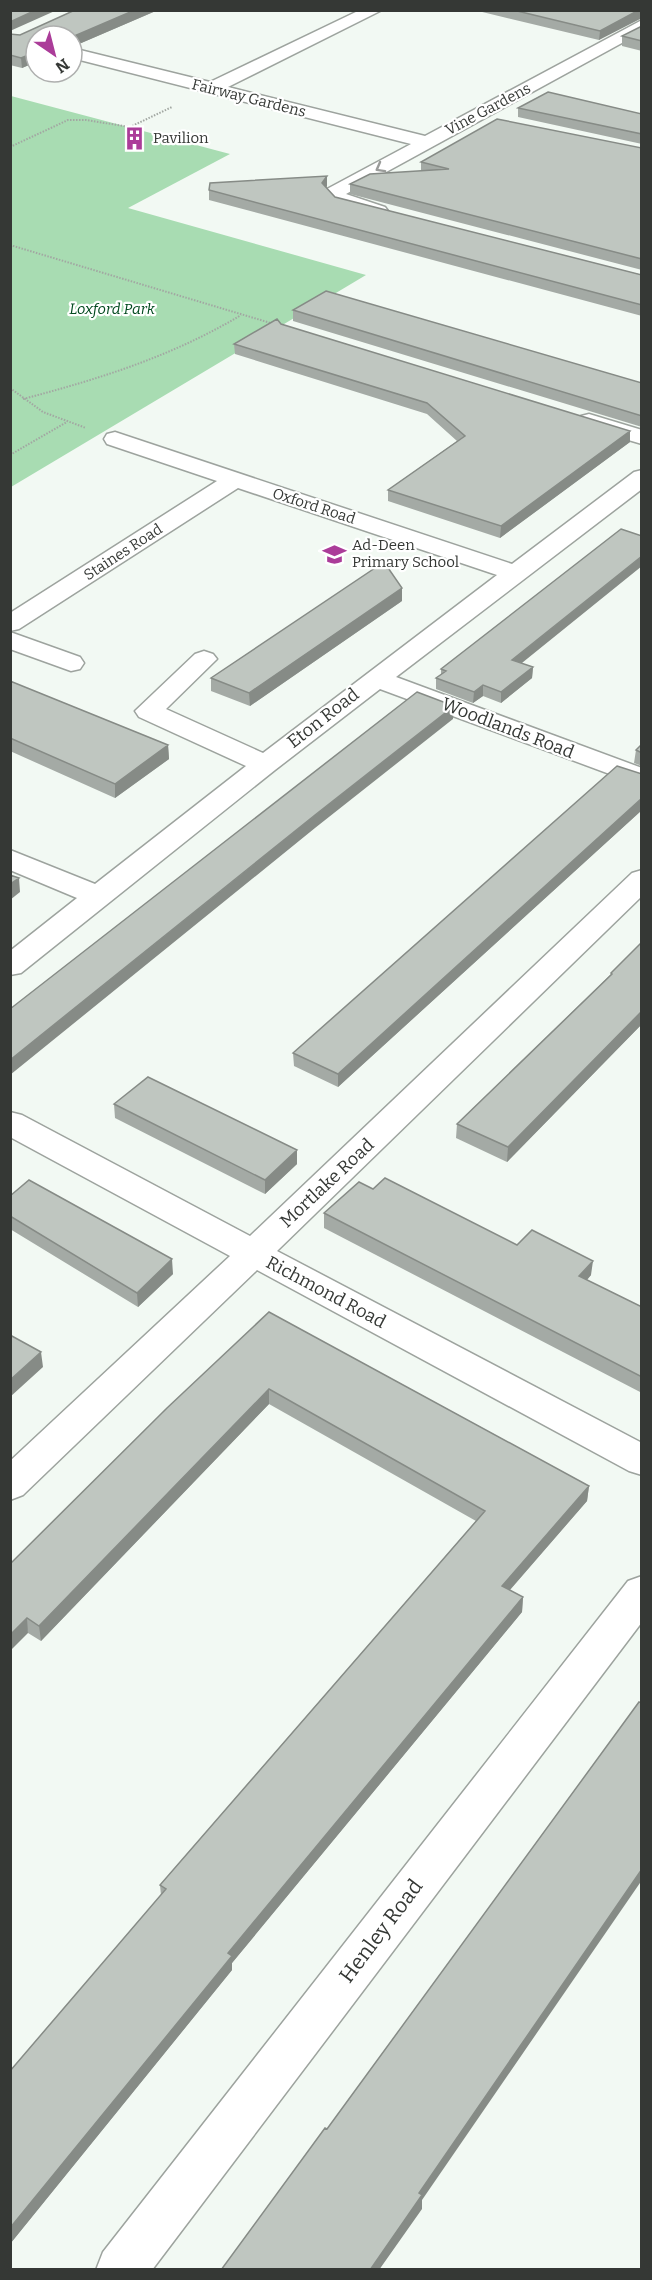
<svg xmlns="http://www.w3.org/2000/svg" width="652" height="2280" font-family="Bitter,serif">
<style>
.green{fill:#a8dcb2}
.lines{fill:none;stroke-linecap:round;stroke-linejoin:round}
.minor-casing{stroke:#9da39e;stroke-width:3}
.path{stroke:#a2a7a2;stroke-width:2;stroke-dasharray:1.5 1.5;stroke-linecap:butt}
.minor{fill:#fff;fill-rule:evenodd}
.wall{fill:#a4aaa5}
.shaded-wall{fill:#868b86}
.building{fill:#bfc6c0;stroke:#868b86;stroke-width:1.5}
.oneway{stroke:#9a9c9a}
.labels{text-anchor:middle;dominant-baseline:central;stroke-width:4.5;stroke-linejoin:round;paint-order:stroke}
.far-street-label{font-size:15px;fill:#353835;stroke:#fff}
.far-poi-label{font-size:15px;fill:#353835;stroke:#fff;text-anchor:start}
.far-park-label{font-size:15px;font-style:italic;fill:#024a1f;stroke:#fff}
.street-label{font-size:18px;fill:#353835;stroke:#fff}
.near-street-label{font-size:21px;fill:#353835;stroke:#fff}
</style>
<rect width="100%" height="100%" fill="#f2f9f3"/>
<path class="green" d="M11 96 230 154 128 208 366 275 11 487Z"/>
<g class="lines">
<defs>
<path id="minor" d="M360 10H382L228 87 425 136 642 20V32L346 194 385 207 388 211 385 215 378 217 336 205 324 193 327 189 411 144 72 58V48L210 82Z
M589 414 642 430V444L581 426 578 421 581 416Z
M115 432 512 564 634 472 642 470V489L396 677 642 768V786L380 689 275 770 21 973 10 975V951L77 898 10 870V850L95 884 246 766 139 717 135 711 195 654 204 651 213 654 217 659 166 709 263 753 497 575 238 488 19 629 10 631V613L217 481 107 444 104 439 107 434Z
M10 632 80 657 84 663 80 669 71 671 10 649Z
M642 870V896L277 1251 642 1443V1475L629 1471 257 1270 23 1495 10 1500V1461L230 1256 10 1137V1112L22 1115 250 1236 632 873Z
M642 1576V1622L152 2270H96L103 2252 628 1581Z"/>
</defs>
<use href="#minor" class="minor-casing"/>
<path class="path" d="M10 147 68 120H86L130 127 172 107
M10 245 274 324
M10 388 43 412 86 428
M23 399C99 379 173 356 241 315
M10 455 67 422"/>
<use href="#minor" class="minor"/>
</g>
<path class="wall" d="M75 10H158L72 47 36 36V62L22 68 10 65V34L20 35Z
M474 10H642L599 40Z
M642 26V51L622 46V36Z
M518 108 642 114V144L518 117Z
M642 148V270L350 194V184L421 171V162Z
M327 186 326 188 335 197 642 275V316L209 200V190Z
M293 310 642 383V427L293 321Z
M234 344 630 442 500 538 388 501V490L457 441 427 414 235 354Z
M402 601 250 706 211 691V678Z
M521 663 533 667 532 678 501 703 483 696 473 703 436 689V678L441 675V669Z
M10 681 168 745 169 759 115 798 10 751Z
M642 744V766L634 763 636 750Z
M642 774V810L338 1087 294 1066 293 1053Z
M642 942V1024L507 1162 456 1138 457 1124 610 975 611 973Z
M114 1104 297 1150V1164L265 1194 115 1118Z
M373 1189 517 1245 591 1275 587 1280 642 1307V1393L324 1228V1213Z
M10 1196 173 1274 138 1307 10 1229Z
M269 1312 589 1486 587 1501 510 1590 523 1597 522 1612 232 1963V1970L10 2244V2071L161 1895 160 1885 476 1521 269 1404 41 1641 28 1633 10 1564Z"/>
<path class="shaded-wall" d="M36 10H57L10 31V22Z
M135 10H158L72 47V37Z
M639 10H642V18L599 40 600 31Z
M36 52V62L22 68 21 58Z
M327 176V186L322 193V183Z
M630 431V442L500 538 501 526Z
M642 556V566L512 671V660Z
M402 588V601L250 706 249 693Z
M533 667 532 678 501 703V692Z
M483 685V696L473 703 474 692Z
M454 706 453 719 315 828 10 1075V1060L315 815Z
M168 745 169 759 115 798V784Z
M642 798V810L338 1087V1074Z
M19 878 20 892 10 900V884Z
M642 1011V1024L507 1162 508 1147Z
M297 1150V1164L265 1194V1180Z
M172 1259 173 1274 138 1307 137 1293Z
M593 1261 591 1275 577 1291 579 1276Z
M41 1352 43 1367 10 1397V1380Z
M269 1389V1404L41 1641 39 1626Z
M589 1486 587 1501 501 1600 502 1586Z
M523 1597 522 1612 232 1963V1970L10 2244V2228L228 1953Z
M27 1618 28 1633 10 1651V1635Z
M642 1869V1880L422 2200V2209L379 2270H370L419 2193Z"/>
<path class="building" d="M10 10H36L10 22Z
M75 10H135L72 37V36H36V52L21 58 10 55V34L20 35Z
M513 10H639L600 31Z
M642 26V41L622 36Z
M548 92 642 114V134L518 108Z
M497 119 642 148V259L350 184 370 174 449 169 421 162Z
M327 176 322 183 335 197 642 275V305L209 190 210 183Z
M326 291 642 383V416L293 310Z
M277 319 281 324 630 431 501 526 388 490 465 436 427 403 234 344Z
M621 529 642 536V556L512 660 533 667 501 692 483 685 474 692 436 678 446 671 441 669Z
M384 562 402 588 249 693 211 678Z
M10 681 168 745 115 784 10 738Z
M417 692 454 706 315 815 10 1060V1009Z
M642 744V753L636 750Z
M617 766 642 774V798L338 1074 293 1053Z
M10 875 19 878 10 884Z
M642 942V1011L508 1147 457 1124 612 974 611 973Z
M148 1077 297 1150 265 1180 114 1104Z
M385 1178 517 1245 532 1230 593 1261 579 1276 642 1307V1377L324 1213 359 1182 373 1189Z
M29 1180 172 1259 137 1293 10 1216V1196Z
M269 1312 589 1486 502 1586 523 1597 228 1953 232 1956 10 2228V2071L166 1889 160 1885 485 1511 269 1389 39 1626 27 1618 10 1635V1564L167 1408Z
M10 1335 41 1352 10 1380Z
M639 1702 642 1703V1869L419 2193 422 2195 370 2270H221L325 2128 327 2129Z"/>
<defs><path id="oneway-chevron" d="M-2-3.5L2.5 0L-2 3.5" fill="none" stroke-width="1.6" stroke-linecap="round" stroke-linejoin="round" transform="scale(1.5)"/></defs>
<use class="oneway" href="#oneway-chevron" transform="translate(380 168) rotate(151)"/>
<defs>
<symbol id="building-bare" viewBox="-9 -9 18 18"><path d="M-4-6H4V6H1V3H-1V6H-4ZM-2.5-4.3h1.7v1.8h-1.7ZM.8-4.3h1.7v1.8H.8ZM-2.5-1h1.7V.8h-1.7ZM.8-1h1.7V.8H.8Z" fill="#ab3c99" stroke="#fff" stroke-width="2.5" paint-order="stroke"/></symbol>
<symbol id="school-bare" viewBox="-9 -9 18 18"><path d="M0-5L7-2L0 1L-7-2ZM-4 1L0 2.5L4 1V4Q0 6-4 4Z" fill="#ab3c99" stroke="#fff" stroke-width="2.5" paint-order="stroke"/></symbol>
</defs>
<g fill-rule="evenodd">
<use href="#building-bare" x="118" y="122" width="33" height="33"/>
<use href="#school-bare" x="318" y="538" width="33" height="33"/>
</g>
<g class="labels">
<g class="far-street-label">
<text transform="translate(249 98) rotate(14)">Fairway Gardens</text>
<text transform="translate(488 109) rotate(-28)">Vine Gardens</text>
<text transform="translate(314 506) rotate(18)">Oxford Road</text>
<text transform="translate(123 552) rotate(-33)">Staines Road</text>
</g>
<g class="far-poi-label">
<text x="153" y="138">Pavilion</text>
<text x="352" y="545">Ad-Deen<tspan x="352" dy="17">Primary School</tspan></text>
</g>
<g class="far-park-label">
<text x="112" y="309">Loxford Park</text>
</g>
<g class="street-label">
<text transform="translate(323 718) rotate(-38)">Eton Road</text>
<text transform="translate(508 728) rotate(21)">Woodlands Road</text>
<text transform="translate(327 1183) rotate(-43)">Mortlake Road</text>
<text transform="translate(326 1292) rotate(28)">Richmond Road</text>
</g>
<g class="near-street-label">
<text transform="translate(381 1931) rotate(-53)">Henley Road</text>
</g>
</g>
<rect width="652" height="2280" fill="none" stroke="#353835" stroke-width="24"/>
<g transform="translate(54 54) rotate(145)"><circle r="28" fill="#ffffff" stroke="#aeafae" stroke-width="1.5"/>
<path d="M0-4.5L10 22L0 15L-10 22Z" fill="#ab3c99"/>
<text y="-9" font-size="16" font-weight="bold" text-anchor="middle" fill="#353835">N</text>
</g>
</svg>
